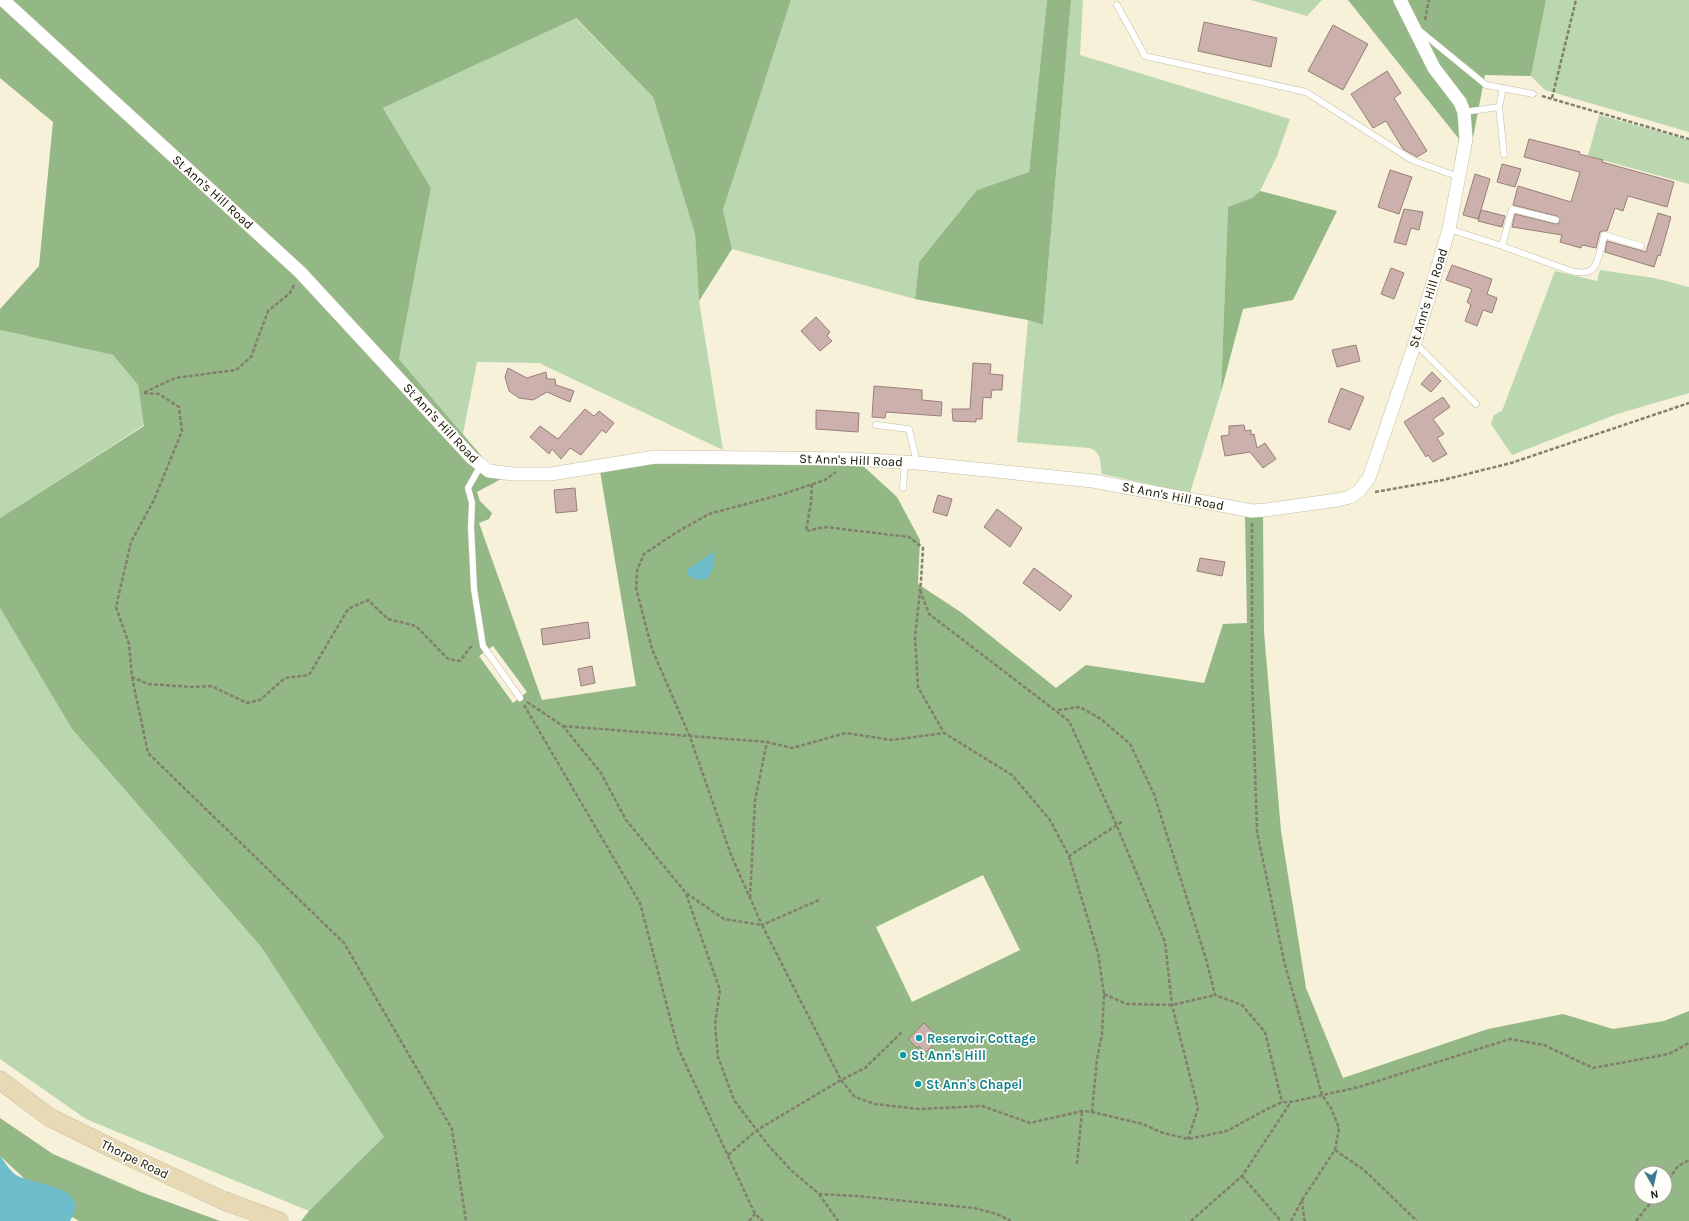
<svg xmlns="http://www.w3.org/2000/svg" width="1689" height="1221" font-family="Karla,sans-serif">
<style>
.green{fill:#bad7af}
.forest{fill:#93b885;fill-rule:evenodd}
.water{fill:#6dbdcd}
.building{fill:#ccb0ab;stroke:#987e7a}
.lines{fill:none;stroke-linecap:round;stroke-linejoin:round}
.service-casing{stroke:#c3bfa7;stroke-width:7}
.minor-casing{stroke:#c3bfa7;stroke-width:14}
.secondary-casing{stroke:#c3bfa7;stroke-width:19}
.path{stroke:#827f6e;stroke-width:2.5;stroke-dasharray:4 2;stroke-linecap:butt}
.service{stroke:#fff;stroke-width:6}
.minor{stroke:#fff;stroke-width:13}
.secondary{stroke:#e8d8b4;stroke-width:18}
.culture-dot{fill:#0f9aa8;stroke:#fffef9;stroke-width:1.5}
.labels{text-anchor:middle;dominant-baseline:central;stroke-width:3.5;stroke-linejoin:round;paint-order:stroke}
.street-label{font-size:13px;fill:#121108;stroke:#fffef9}
.culture-label{font-size:13px;font-weight:bold;fill:#0d838f;stroke:#fffef9;text-anchor:start}
</style>
<rect width="100%" height="100%" fill="#f6f1d8"/>
<path class="green" d="M791 0H1047L1029 172 977 190 919 262 915 299 732 249 723 210Z
M1071 0H1083L1080 55 1290 119 1277 156 1260 191 1252 198 1228 208 1221 392 1190 493 1102 474C1100 462 1102 453 1090 448L1017 442 1028 320 1043 325Z
M1251 0H1322L1307 16Z
M1546 0H1689V132L1545 90 1531 76Z
M575 18 653 97 695 234 699 301 723 450 539 363 477 362 463 434 399 359 431 188 383 108Z
M1599 115 1689 140V184L1588 156Z
M1600 270 1654 278 1689 287V393L1617 414 1512 455 1491 424 1494 415 1502 411 1555 271 1597 281Z
M0 330 113 355 138 385 144 425 0 518Z
M0 608 72 729 262 948 385 1138 309 1211 86 1119 0 1059Z"/>
<path class="forest" d="M0 0H791L723 210 732 249 699 301 695 234 653 97 576 18 383 108 431 188 399 359 501 479 477 492 480 501 492 513 489 519 479 523 542 700 636 686 600 471 655 463 861 464 897 497 920 540 918 584 962 613 1056 688 1086 665 1204 683 1223 624 1247 623 1245 516 1263 517 1264 632 1281 831 1306 988 1343 1078 1488 1029 1563 1014 1613 1029 1664 1021 1689 1011V1221H301L309 1211 384 1137 262 948 72 729 0 608V518L144 426 138 385 113 355 0 330V309L39 266 53 122 0 78ZM493 646 527 692 513 703 479 656ZM983 875 1020 950 912 1002 876 927ZM1641 1173H1665V1197H1641Z
M1047 0H1071L1043 325 1028 320 915 299 919 262 977 190 1029 172Z
M1348 0H1546L1531 76 1485 75 1467 169 1454 166 1459 139Z
M1260 191 1337 211 1293 300 1243 309 1221 392 1228 207 1252 198Z
M0 1118 53 1154 141 1192 220 1221H79L72 1217 75 1204 26 1180 0 1156Z"/>
<path class="water" d="M715 551 713 568 707 579 698 580 688 576 687 570Z
M0 1156C5 1162 9 1170 16 1175 36 1187 92 1184 70 1221H0Z"/>
<path class="building" d="M1204 22 1277 38 1271 67 1198 51Z
M1333 25 1368 44 1343 90 1308 71Z
M1387 71 1401 93 1394 98 1427 151 1417 157 1403 149 1386 121 1373 128 1351 94Z
M1529 139 1580 152 1579 154 1603 160 1602 162 1674 182 1667 207 1628 196 1623 211 1615 208 1607 231H1603L1600 232 1596 248 1582 245 1581 248 1560 242 1562 235 1512 227 1515 214 1555 224 1559 223 1560 221 1557 216 1513 205 1518 186 1571 202 1580 172 1524 157Z
M1502 164 1521 169 1515 187 1497 182Z
M1390 170 1412 177 1399 214 1378 207Z
M1475 174 1490 179 1481 210 1505 216 1502 227 1478 221 1481 210 1478 219 1463 215Z
M1404 209 1423 212 1419 230 1411 228 1406 245 1394 242Z
M1658 213 1671 217 1660 256 1658 255 1654 267 1605 252 1607 241 1646 252Z
M1452 265 1492 279 1487 294 1497 298 1492 313 1483 310 1477 326 1465 321 1471 305 1467 302 1472 289 1446 280Z
M1391 268 1404 273 1394 299 1381 294Z
M816 317 830 332 827 336 832 341 820 351 801 331Z
M1356 345 1360 361 1337 367 1332 350Z
M973 363 991 364 990 374 1003 375 1002 390H992L991 398 983 397 982 419H976V422L953 421 952 409H970Z
M508 368 527 378 546 372 547 379H555L556 385 574 391 570 402 547 392 533 400 519 398 509 391 505 377Z
M1432 372 1441 381 1431 392 1421 384Z
M874 386 922 390V400L942 402 941 416 886 412 885 418 872 417Z
M1341 388 1364 397 1350 430 1328 422Z
M1443 397 1450 407 1433 419 1444 434 1437 438 1447 454 1433 462 1428 455 1426 457 1404 422Z
M585 409 594 416 599 411 614 423 606 433 602 430 581 455 570 448 561 459 552 449 549 454 530 437 540 426 558 439Z
M816 410 859 413 858 432 816 429Z
M1244 425 1245 431 1251 430V435L1254 434 1257 448 1265 443 1276 459 1263 468 1250 452 1225 456 1221 436 1229 435V426Z
M575 488 577 511 556 513 554 490Z
M938 495 952 499 947 516 933 512Z
M997 509 1022 528 1010 547 984 527Z
M1200 558 1225 562 1222 576 1197 571Z
M1034 568 1072 596 1060 611 1023 583Z
M588 622 590 638 543 645 541 629Z
M592 666 595 683 581 686 578 669Z
M924 1023 934 1033 929 1038 935 1043 925 1053 919 1046 917 1048 908 1039Z"/>
<g class="lines">
<defs>
<path id="service" d="M1117 5 1145 56 1306 92 1412 160 1459 177
M1420 31 1486 85 1533 94
M1503 88 1499 107 1504 154
M1464 112 1499 107
M1449 229 1502 246 1571 271C1577 272 1584 274 1590 271 1598 267 1602 244 1604 235L1641 246
M1502 246 1512 209 1556 220
M1415 343 1476 404
M876 425 909 429 917 463
M481 465 468 488 472 503 471 527 474 589 483 646 520 698
M903 488 905 462"/>
<path id="minor" d="M3 0 300 272 472 458 489 471 513 474H551L655 457 851 459 917 463 1093 481 1252 511 1266 510 1337 500 1350 497 1359 491 1369 478 1415 343 1449 229 1466 139 1464 112 1460 102 1434 68 1400 0"/>
<path id="secondary" d="M0 1080 49 1117 134 1159 222 1200 279 1221"/>
</defs>
<use href="#service" class="service-casing"/>
<use href="#minor" class="minor-casing"/>
<use href="#secondary" class="secondary-casing"/>
<path class="path" d="M1425 20 1429 0
M1542 96 1689 139
M1552 98 1576 0
M294 285 290 293 268 311 251 357 236 370 175 378 143 393 159 394 179 407 182 431 154 500 131 542 116 607 129 644 132 677 148 684 191 687 211 686 247 703 260 700 285 678 309 675 348 609 368 600 388 619 416 626 448 659 460 661 473 644
M812 484 811 502 806 531 825 527 909 537 923 548 921 581 915 637 918 687 944 733
M1375 492 1443 480 1511 463 1689 403
M1252 523V675L1257 832 1285 965 1322 1095 1331 1108 1339 1128 1335 1150 1302 1200 1291 1221
M920 590 929 614 1069 721 1117 826 1165 942 1172 1005 1198 1108 1188 1139
M132 677 148 753 344 943 452 1129 466 1221
M527 702 563 726 601 773 626 820 686 893 724 919 762 925 841 1080 855 1097 875 1104 919 1109 982 1106 1030 1123 1082 1111 1092 1112 1143 1124 1160 1132 1188 1139 1227 1131 1267 1109 1282 1102H1291L1359 1087 1510 1039 1544 1045 1593 1068 1669 1054 1689 1043
M524 705 640 903 678 1048 755 1214 763 1221
M1058 710 1080 707 1101 719 1130 744 1154 794 1206 959 1215 995 1242 1005 1265 1032 1282 1102
M563 726 767 742 792 748 846 733 892 740 944 733 1012 775 1050 820 1069 856 1123 821
M1069 856 1098 953 1104 994 1102 1034 1097 1059 1092 1112
M686 894 720 990 715 1024 718 1057 734 1100 768 1145 792 1171 819 1194 857 1196 974 1208 997 1214 1011 1221
M750 898 755 800 767 742
M819 900 762 925 731 855 690 737 652 649 636 588 637 571 644 554 677 532 709 514 783 494 825 480 836 472
M1104 994 1127 1004 1172 1005 1215 995
M1335 1150 1364 1170 1417 1221
M728 1155 757 1130 841 1080 865 1068 903 1031
M1077 1164 1082 1111
M1242 1176 1281 1221
M1665 1184 1678 1166 1689 1160
M819 1194 838 1221
M1302 1200 1304 1218 1305 1221
M749 1221 755 1214
M1191 1221 1242 1176 1291 1102
M1636 1221 1655 1197"/>
<use href="#service" class="service"/>
<use href="#minor" class="minor"/>
<use href="#secondary" class="secondary"/>
</g>
<g class="culture-dot">
<circle cx="919" cy="1038" r="4"/>
<circle cx="903" cy="1055" r="4"/>
<circle cx="918" cy="1084" r="4"/>
</g>
<g class="labels">
<g class="street-label">
<text transform="translate(213 192) rotate(42)">St Ann's Hill Road</text>
<text transform="translate(1428 298) rotate(-73)">St Ann's Hill Road</text>
<text transform="translate(441 423) rotate(47)">St Ann's Hill Road</text>
<text transform="translate(851 460) rotate(2)">St Ann's Hill Road</text>
<text transform="translate(1173 496) rotate(11)">St Ann's Hill Road</text>
<text transform="translate(135 1159) rotate(26)">Thorpe Road</text>
</g>
<g class="culture-label">
<text x="927" y="1038">Reservoir Cottage</text>
<text x="911" y="1055">St Ann's Hill</text>
<text x="926" y="1084">St Ann's Chapel</text>
</g>
</g>
<g transform="translate(1653 1185) rotate(171)"><circle r="19" fill="#fffef9" stroke="#a09f99"/>
<path d="M0-3L7 15L0 10L-7 15Z" fill="#3b7b8f"/>
<text y="-6" font-size="11" font-weight="bold" text-anchor="middle" fill="#121108">N</text>
</g>
</svg>
